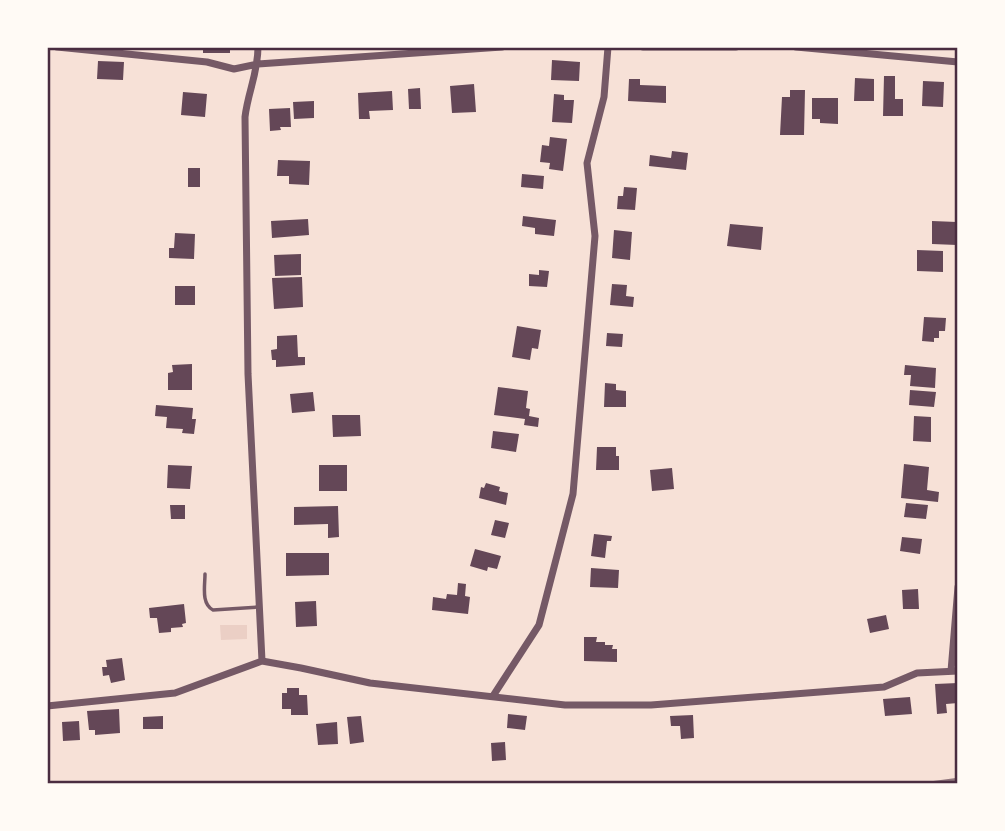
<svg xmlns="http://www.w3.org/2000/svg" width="1005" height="831" font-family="Rubik,sans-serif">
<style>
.green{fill:#ebcfc5}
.building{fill:#644757}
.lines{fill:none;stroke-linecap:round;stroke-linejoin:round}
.service{stroke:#755966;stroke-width:3.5}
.minor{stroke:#755966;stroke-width:7}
.rail{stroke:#8f747c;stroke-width:4.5}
.neatline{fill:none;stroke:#4a2c40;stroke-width:2.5}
</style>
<rect width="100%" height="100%" fill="#f7e1d7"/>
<path class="green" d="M220 625H247V639L221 640Z"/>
<path class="building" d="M203 47H230V53H203Z
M552 60 580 62 579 81 551 80Z
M98 61 124 62 123 80 97 79Z
M884 76H895V99H903V116H883Z
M855 78 874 79V101H854Z
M629 79H640V85L666 86V103L628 101Z
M923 81 944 82 943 107 922 106Z
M474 84 476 112 452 113 450 86Z
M420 88 421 109H409L408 89Z
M790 90H805L804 135H780L782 97H790Z
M392 91 393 110 369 111 370 119H359L358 93Z
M183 92 207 94 205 117 181 115Z
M554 94 564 95V100H574L572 123 552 122Z
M812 98H838V124L820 123V119H812Z
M314 101V118L294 119 293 102Z
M290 108 291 127H280L281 130 270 131 269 109Z
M550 137 567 139 563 171 549 169 550 163 540 162 542 145 549 146Z
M672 151 688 153 686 170 649 166 650 155 671 158Z
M278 160 310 161 309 185 289 184V176H277Z
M188 168H200V187H188Z
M522 174 544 176 543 189 521 187Z
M624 187 637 188 635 210 617 209 618 196H623Z
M523 216 556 220 554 236 535 234V228L522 226Z
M308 219 309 235 272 238 271 221Z
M932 221 957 222V245L932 244Z
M730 224 763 227 761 250 727 246Z
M614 230 632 232 630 260 612 258Z
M175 233 195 234 194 259 169 258V248H174Z
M917 250 943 251V272L917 271Z
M301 254V275L275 276 274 255Z
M539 270 549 271 547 287 529 286V274L539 275Z
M302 277 303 307 274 309 272 278Z
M612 284 627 285 626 296 634 297 633 307 610 305Z
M175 286H195V305H175Z
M924 317 946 318 945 331H939V338H934V342L922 341Z
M517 326 541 330 538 349 532 348 530 360 512 357Z
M607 333 623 334 622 347 606 346Z
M297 335 298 357H305V365L276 367V360H272L271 350 277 349V336Z
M192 364V390H168V373L173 372 172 365Z
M905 365 936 368 935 388 910 386 911 375H904Z
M605 383 616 384V390L626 391V407H604Z
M498 387 528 391 526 408 530 409 529 416 539 418 538 427 524 425 525 419 494 415Z
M910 390 936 392 934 407 909 405Z
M313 392 315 411 292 413 290 394Z
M156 405 193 408 192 419H196L194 434 182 433 183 429 166 428 167 417 155 416Z
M332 415H360L361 436 333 437Z
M914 416 931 417V442L913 441Z
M493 431 519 434 516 452 491 448Z
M597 447H616V456H619V470H596Z
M904 464 929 467 927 490 939 492 938 502 901 498Z
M168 465 192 466 190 489 167 488Z
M319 465H347V491H319Z
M672 468 674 489 652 491 650 470Z
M486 483 500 487 499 491 508 493 506 505 479 498 481 487 484 488Z
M906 503 928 505 926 519 904 517Z
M170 505H185V519H171Z
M338 506 339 537 328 538V524L294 525V507Z
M495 520 509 523 505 538 491 535Z
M594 534 612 536 611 541H607L605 558 591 556Z
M902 537 922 539 920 554 900 551Z
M475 549 501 556 497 569 488 567 487 571 470 566Z
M286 553H329V575L286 576Z
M591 568 619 570 618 588 590 587Z
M458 583 466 584 465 596 470 597 468 614 432 610 433 597 446 599 447 594 457 595Z
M918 589 919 609H903L902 590Z
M316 601 317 626 296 627 295 602Z
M184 604 186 623 182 624 183 627 171 628V632L159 633 157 618H150L149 608Z
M886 615 889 629 870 633 867 619Z
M584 637H597L596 642H605V645H613L612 649H617V662L584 661Z
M122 658 125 680 111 683 109 675 103 676 102 667H107L106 660Z
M958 683V703L946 704 947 713 937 714 935 684Z
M287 688H299V695H307L308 715H291V709H282V693H287Z
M910 697 912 714 885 716 883 699Z
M119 709 120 733 95 735V730H89L87 711Z
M508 714 527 716 525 730 507 728Z
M693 715 694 738 681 739 680 726H671L670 716Z
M163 716V729H143V717Z
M361 716 364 742 350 744 347 717Z
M79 721 80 740 63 741 62 722Z
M337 722 338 744 318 745 316 724Z
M505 742 506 760 492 761 491 743Z"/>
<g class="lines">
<path class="service" d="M205 574C205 586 201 604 213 610L259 607"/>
<path class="minor" d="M57 47 207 62 234 69 258 64 502 47
M258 47C258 73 248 92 245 117L248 374 262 661
M643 47H736
M796 47 958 62
M951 671 958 587
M493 696 539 625 573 494 595 236 587 163 604 97 608 47
M47 706 175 693 262 661 301 668 370 683 565 705H651L884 687 917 673 958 671"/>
<path class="rail" d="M928 784 958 780"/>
</g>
<rect width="1005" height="831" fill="none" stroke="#fffaf5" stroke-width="98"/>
<rect x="49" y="49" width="907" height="733" class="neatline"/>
</svg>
